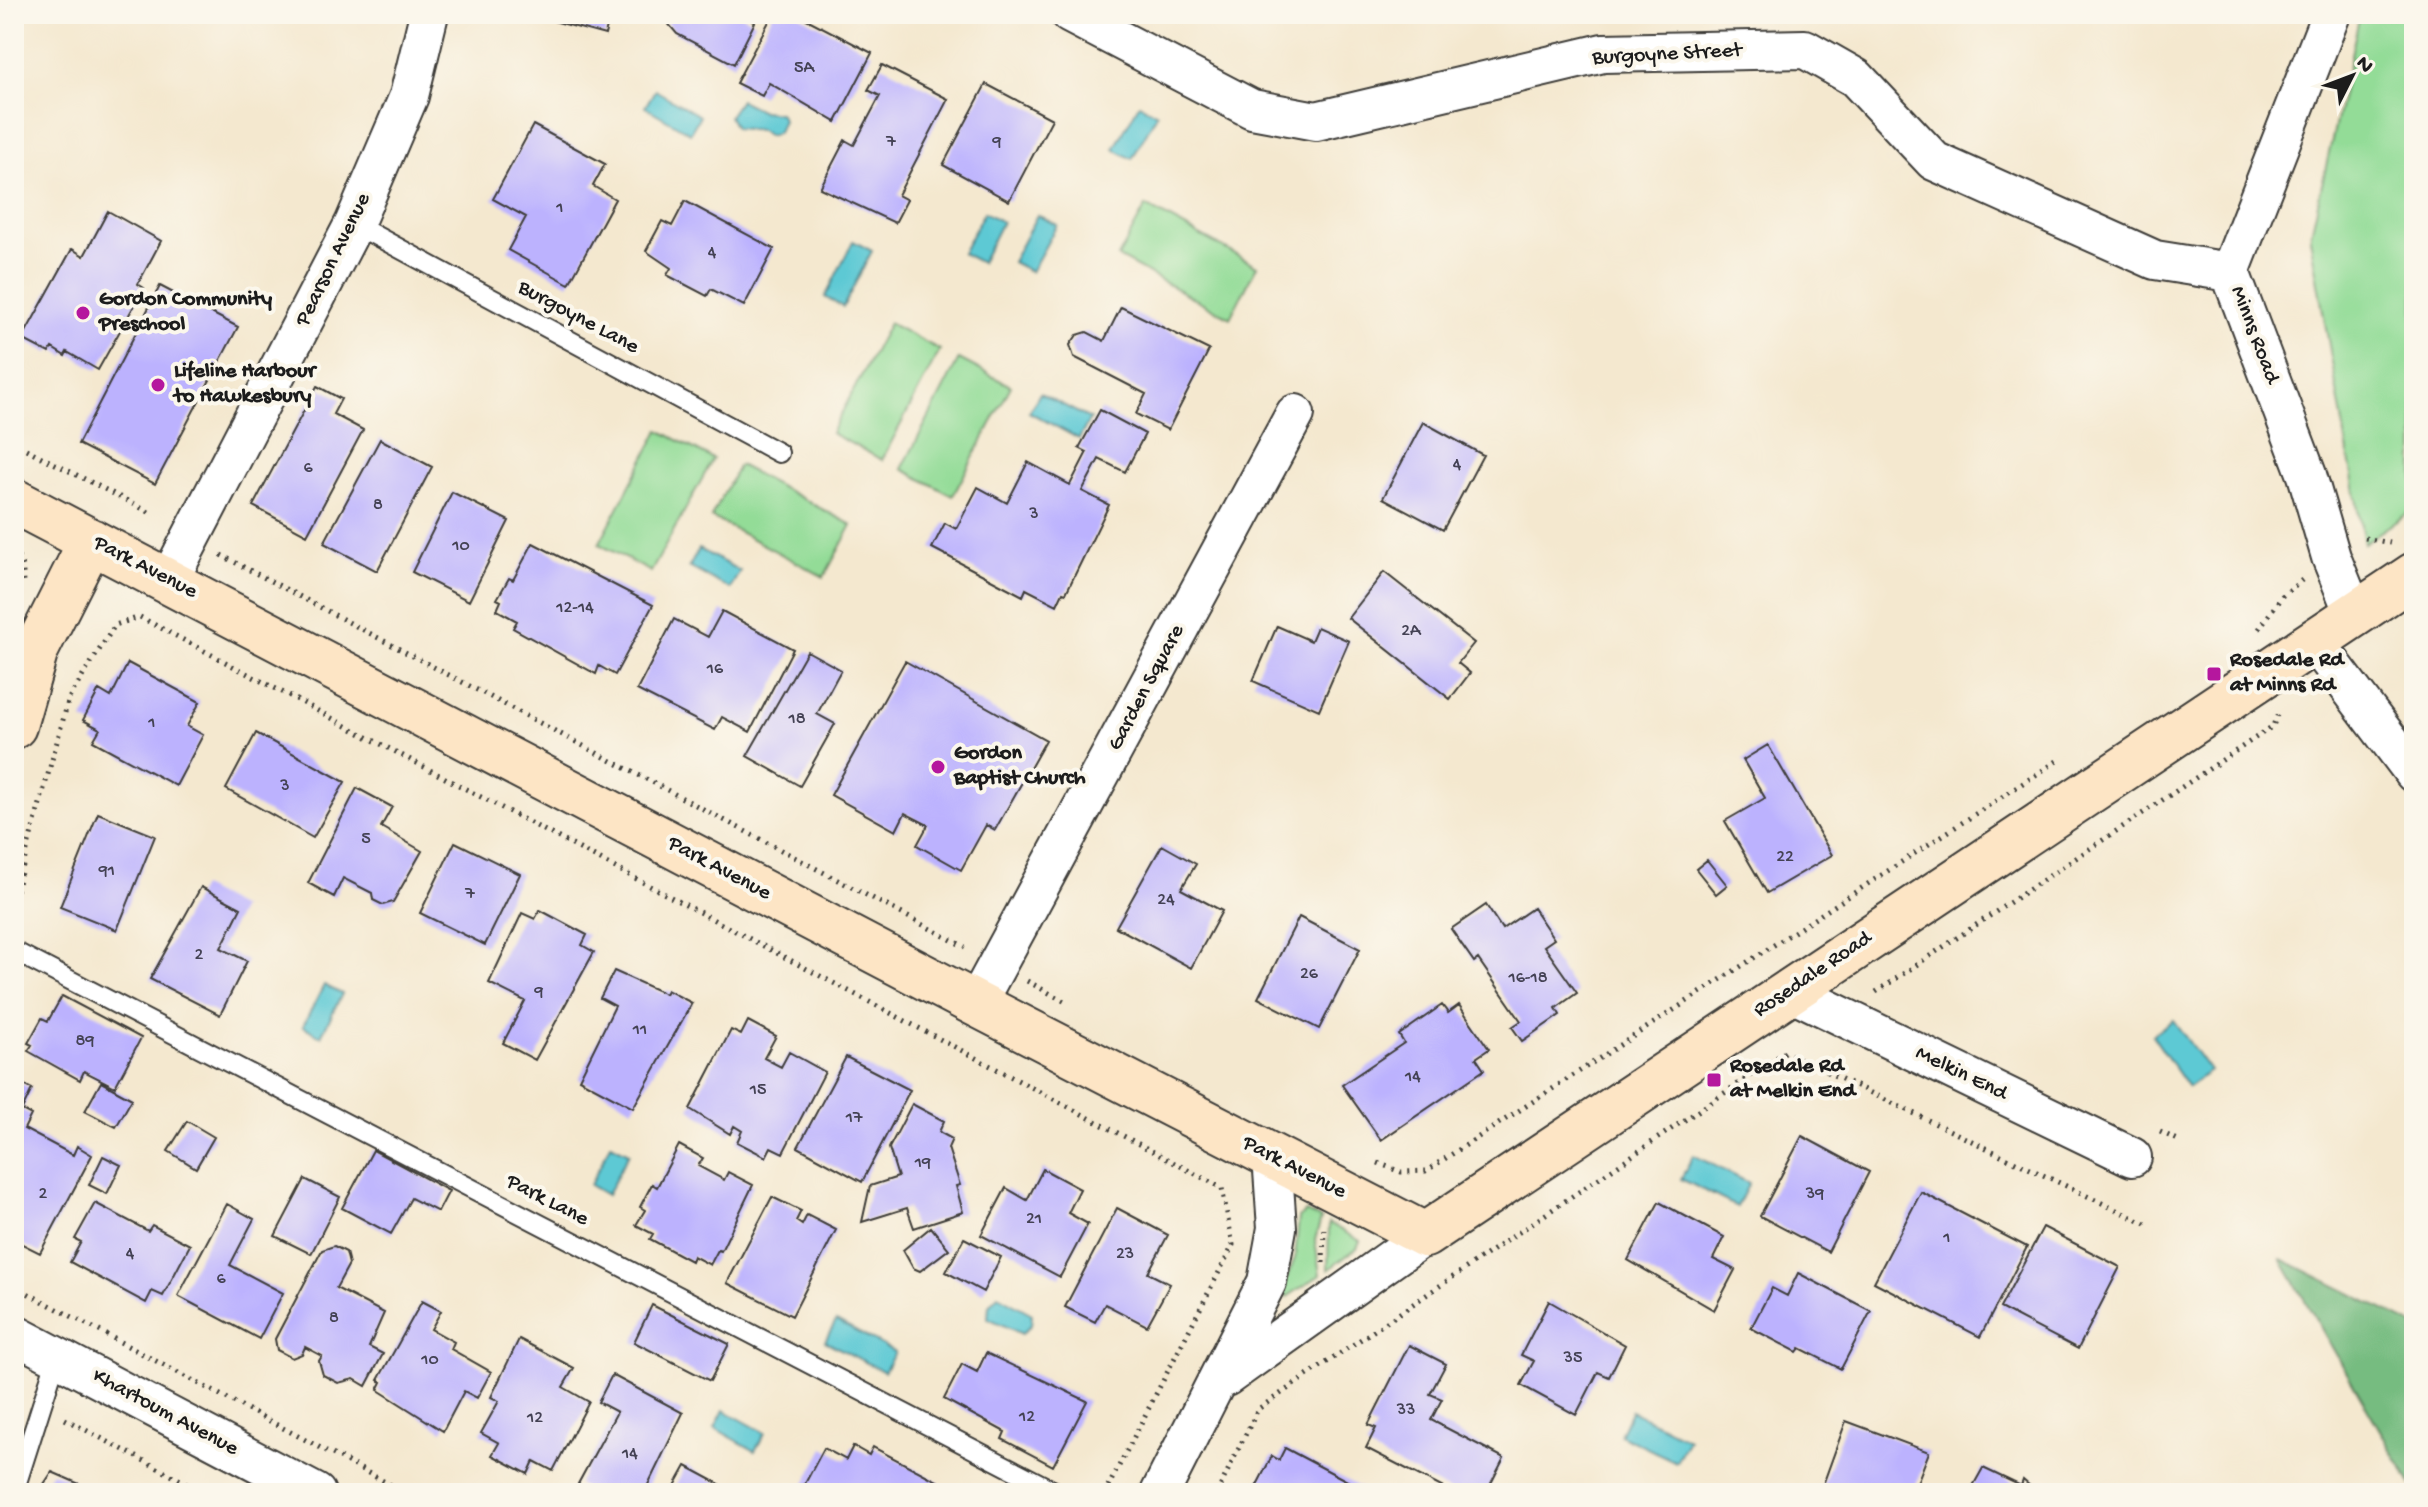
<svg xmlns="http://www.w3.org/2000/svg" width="2428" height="1507" font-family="'Gochi Hand',sans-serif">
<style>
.green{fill:#93dc97;stroke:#587c5a;stroke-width:2}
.forest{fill:#76bc80;stroke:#496c4e;stroke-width:2}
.water{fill:#5dc9d4;stroke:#3c7278;stroke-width:2}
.building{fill:#bcb2fe}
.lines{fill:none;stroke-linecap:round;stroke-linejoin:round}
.lane-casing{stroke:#3c3b37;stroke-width:22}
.street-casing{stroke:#3c3b37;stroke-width:42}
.secondary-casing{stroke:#3c3b37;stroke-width:48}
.path{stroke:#3c3b37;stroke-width:5;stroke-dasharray:2 6;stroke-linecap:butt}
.lane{stroke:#fff;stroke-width:18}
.street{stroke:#fff;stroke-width:38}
.secondary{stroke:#fde5c5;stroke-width:44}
.poi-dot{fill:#b5179e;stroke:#fbf7ec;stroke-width:3}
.labels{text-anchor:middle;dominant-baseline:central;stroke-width:8;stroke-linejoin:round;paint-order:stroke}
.number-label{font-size:18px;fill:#444254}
.street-label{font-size:22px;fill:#1c1c1c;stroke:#fbf7ec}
.poi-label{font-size:22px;font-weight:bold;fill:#1c1c1c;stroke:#fbf7ec;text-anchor:start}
</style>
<rect width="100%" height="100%" fill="#fbf7ec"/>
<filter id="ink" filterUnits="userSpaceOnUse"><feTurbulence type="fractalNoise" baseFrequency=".0125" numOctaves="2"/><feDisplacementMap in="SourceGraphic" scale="16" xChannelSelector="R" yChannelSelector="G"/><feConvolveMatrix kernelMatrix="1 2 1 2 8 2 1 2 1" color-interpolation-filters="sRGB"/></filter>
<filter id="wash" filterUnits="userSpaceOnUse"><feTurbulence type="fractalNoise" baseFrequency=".006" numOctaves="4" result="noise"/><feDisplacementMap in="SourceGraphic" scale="32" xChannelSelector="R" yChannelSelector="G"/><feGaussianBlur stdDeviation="1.8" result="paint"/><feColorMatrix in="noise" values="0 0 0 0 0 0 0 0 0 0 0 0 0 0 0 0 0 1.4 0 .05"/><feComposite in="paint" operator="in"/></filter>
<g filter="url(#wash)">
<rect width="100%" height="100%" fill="#f4e8cf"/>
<path class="green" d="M2360 14H2414V509L2364 543 2310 238Z
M1146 206 1257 266 1230 318 1118 257Z
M889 323 940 350 882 460 831 433Z
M959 359 1011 386 953 496 902 469Z
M659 430 713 459 651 572 599 544Z
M739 465 852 525 824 577 711 517Z
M1306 1212 1321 1219 1315 1240 1320 1275 1287 1297 1282 1291 1295 1258 1299 1218Z
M1329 1223 1360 1241 1357 1248 1328 1270Z"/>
<path class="forest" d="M2282 1259 2414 1325V1489L2281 1259Z"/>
<path class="water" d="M655 90 700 116 690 133 645 107Z
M740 100 762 111 779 113 783 120 778 132 769 136 760 130 735 128 729 116Z
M1139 104 1157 114 1132 159 1114 149Z
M984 212 1002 222 981 263 962 253Z
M1037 215 1057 225 1031 272 1012 262Z
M853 241 872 251 843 307 825 297Z
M1040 393 1090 419 1079 439 1029 412Z
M699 549 740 571 730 589 689 567Z
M324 985 342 994 321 1036 303 1026Z
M2173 1020 2210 1071 2188 1087 2152 1035Z
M611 1144 629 1153 607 1195 590 1185Z
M1693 1155 1749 1183 1737 1207 1681 1179Z
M998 1295 1032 1314 1031 1325 1022 1334 988 1318 989 1305Z
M836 1321 895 1352 884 1372 825 1341Z
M724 1410 765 1433 755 1451 715 1428Z
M1631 1411 1688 1439 1676 1462 1620 1435Z"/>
<g id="blocks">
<path class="building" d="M528 14H610L605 35Z
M660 14H739L755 22 734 64 677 34Z
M773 14H797L872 53 836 122 769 83 762 96 736 83Z
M882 65 948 99 898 195 907 200 895 223 820 188 845 140 854 145 880 96 868 90Z
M986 84 1052 119 1009 201 943 165Z
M533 125 605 164 593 186 615 199 569 284 508 250 526 217 493 199Z
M685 201 774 249 744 306 711 289 707 296 667 275 671 268 646 251 662 221 672 226Z
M108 211 161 241 138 284 144 288 98 370 67 352 65 356 52 348 49 353 22 339 72 249 84 256Z
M160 286 238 327 155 484 78 444Z
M1121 307 1209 350 1168 430 1136 414 1146 394 1074 357 1070 345 1077 335 1087 332 1104 341Z
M317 386 341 399 333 414 363 430 307 535 253 506Z
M1100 410 1145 434 1125 472 1099 459 1082 491 1109 505 1066 593 1063 592 1057 605 1026 589 1023 596 932 548 945 523 956 529 978 487 1007 503 1028 462 1070 485 1087 452 1079 448Z
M1423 422 1483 455 1443 530 1383 498Z
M380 439 432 467 377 571 324 543Z
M452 492 509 521 469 601 412 572Z
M533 543 653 605 615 675 599 666 596 674 513 628 517 621 497 610 501 601 497 599 509 578 513 580Z
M1384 572 1474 643 1458 663 1470 673 1450 699 1348 618Z
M722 611 793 649 750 732 722 717 715 730 637 690 674 619 708 637Z
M1277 626 1311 641 1317 627 1349 641 1319 710 1253 681Z
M807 651 841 670 817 714 835 724 800 786 747 756Z
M905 661 1046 740 995 830 986 825 961 870 917 845 928 825 905 813 896 831 831 795Z
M128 663 200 702 187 726 203 735 176 786 93 741 100 729 83 720 99 690 111 697Z
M256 733 345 782 313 838 226 789Z
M1768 745 1832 855 1767 893 1725 821 1765 798 1743 760Z
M357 788 392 807 381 827 422 851 393 902 383 905 373 900 372 893 343 878 334 897 308 883Z
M98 813 155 836 117 930 60 907Z
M455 842 520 874 485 945 420 913Z
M1162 845 1196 864 1181 889 1222 911 1191 968 1116 927Z
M1707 860 1727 885 1716 894 1696 869Z
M201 887 241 908 221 948 247 961 220 1015 150 979Z
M1486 905 1502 929 1533 908 1554 939 1544 946 1577 993 1556 1008 1560 1015 1522 1041 1512 1027 1521 1021 1478 959 1474 962 1451 929Z
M540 910 587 935 582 945 594 952 535 1060 503 1043 525 1001 489 983 522 913 535 919Z
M1299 917 1360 949 1319 1029 1258 998Z
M614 971 665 994 667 990 692 1003 633 1108 579 1079 615 1006 600 998Z
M62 996 141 1038 115 1087 84 1071 80 1080 28 1051 32 1045 28 1043 42 1018 48 1021Z
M1442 1005 1448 1013 1459 1005 1489 1049 1476 1058 1484 1070 1381 1140 1342 1085 1404 1043 1399 1035Z
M748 1021 776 1036 764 1058 781 1067 789 1052 825 1072 783 1153 771 1147 766 1157 737 1142 742 1131 734 1126 730 1134 690 1109 731 1030 741 1035Z
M846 1057 910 1090 862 1182 798 1147Z
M14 1080 32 1089 22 1110 31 1115 24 1129 73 1155 77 1146 92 1155 40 1253 14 1240Z
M101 1082 132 1099 116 1127 85 1111Z
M912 1104 944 1121 939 1132 952 1139 948 1148 960 1185 956 1186 963 1212 914 1228 907 1208 862 1222 870 1186 898 1177 889 1148Z
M187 1121 214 1137 196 1168 168 1151Z
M1802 1136 1869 1172 1828 1252 1760 1216Z
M679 1145 703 1158 698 1166 724 1180 728 1172 753 1185 721 1251 718 1250 710 1265 693 1256 691 1261 650 1239 653 1234 636 1225 645 1210 640 1207 652 1184 657 1187Z
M373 1150 449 1191 438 1212 411 1198 391 1234 342 1208Z
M103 1156 121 1165 107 1194 89 1185Z
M1043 1169 1080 1189 1068 1213 1088 1224 1060 1277 981 1235 1006 1188 1027 1200Z
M305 1179 340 1197 311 1254 275 1236Z
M1921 1192 2027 1247 1980 1337 1874 1282Z
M772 1197 801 1211 796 1221 802 1225 807 1215 836 1230 792 1316 727 1283Z
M1659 1202 1724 1237 1713 1259 1735 1270 1714 1310 1628 1260Z
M95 1203 148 1231 152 1225 190 1245 163 1296 152 1291 146 1303 70 1262 81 1242 75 1239Z
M227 1204 254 1219 230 1265 283 1293 259 1339 178 1296Z
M1117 1208 1168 1235 1148 1273 1170 1284 1147 1326 1105 1304 1095 1322 1065 1307Z
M931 1227 949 1249 920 1271 913 1268 903 1250Z
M2043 1227 2120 1267 2078 1349 2000 1308Z
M964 1238 1001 1257 983 1292 946 1272Z
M334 1246 346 1252 349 1264 336 1288 384 1313 369 1347 383 1354 366 1386 354 1379 338 1383 323 1375 319 1361 322 1356 305 1347 302 1354 292 1358 277 1350 275 1339 322 1250Z
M1798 1273 1871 1311 1841 1369 1800 1348 1797 1352 1751 1328 1772 1288 1787 1296Z
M422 1301 441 1311 431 1329 454 1342 451 1349 491 1372 477 1398 464 1391 443 1431 378 1390 382 1382 378 1380Z
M1549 1301 1625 1345 1609 1377 1598 1372 1576 1415 1521 1385 1534 1361 1521 1355Z
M652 1305 729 1344 710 1381 634 1342Z
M519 1339 574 1368 563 1387 589 1402 553 1471 534 1461 528 1474 492 1455 499 1443 481 1433 499 1401 491 1397Z
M1409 1345 1446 1364 1430 1394 1442 1399 1431 1420 1504 1458 1486 1493H1453L1366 1448 1376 1428 1368 1425Z
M986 1353 1087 1401 1053 1466 1002 1439 1005 1432 944 1399 962 1364 977 1372Z
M612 1375 683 1413 644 1493H581L583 1487 578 1484 617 1412 598 1402Z
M1846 1421 1929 1452 1913 1493H1820Z
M853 1446 869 1455 873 1447 939 1482 933 1493H800L824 1448 846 1460Z
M1285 1448 1370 1493H1262L1256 1487 1272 1456 1279 1460Z
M686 1466 736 1493H671Z
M1983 1468 2021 1486 2023 1480 2038 1493H1969Z
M52 1472 93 1490 91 1493H38Z"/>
</g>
</g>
<g filter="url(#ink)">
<use href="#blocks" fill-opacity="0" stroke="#3c3b37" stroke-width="2"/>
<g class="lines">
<defs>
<path id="lane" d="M354 224 779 453
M14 951 1058 1493
M14 1492 57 1357"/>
<path id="street" d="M1070 14 1252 109 1316 121 1603 53 1805 49 1856 78 1934 161 2155 260 2230 272
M2331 14 2230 272 2307 475 2331 557 2354 614
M169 580 354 224 409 96 429 14
M2315 642 2414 773
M1790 991 2132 1157
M976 1004 1295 414
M14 1334 316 1493
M1226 1377 1425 1235
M1160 1493 1267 1282 1277 1228 1272 1156"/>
<path id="secondary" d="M14 501 976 1004 1425 1235 2414 575
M14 726 36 650 91 541"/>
</defs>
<use href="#lane" class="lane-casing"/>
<use href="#street" class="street-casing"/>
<use href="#secondary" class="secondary-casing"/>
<path class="path" d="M26 449 149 512
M2365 538 2390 543
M14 550 22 564 24 582
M221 555 965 947
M2259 629 2282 596 2302 580
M14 898 69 698 115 625 140 617 1222 1188 1233 1245 1105 1493
M1027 981 1064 1001
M1876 992 2273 726 2277 715
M2160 1132 2178 1140
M1378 1163 1401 1172 1426 1171 2057 761
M1323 1263 1324 1225
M14 1286 406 1493
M65 1419 205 1493
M1217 1493 1258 1409 1785 1052 2148 1225"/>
<use href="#lane" class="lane"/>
<use href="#street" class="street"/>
<use href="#secondary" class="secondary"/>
</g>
</g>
<g class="poi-dot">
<circle cx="83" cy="313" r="8"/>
<circle cx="158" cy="385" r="8"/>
<rect x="2206" y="666" width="16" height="16" rx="4"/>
<circle cx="938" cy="767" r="8"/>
<rect x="1706" y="1072" width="16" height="16" rx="4"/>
</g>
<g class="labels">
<g class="number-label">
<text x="804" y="68">5A</text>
<text x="891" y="142">7</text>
<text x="997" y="142">9</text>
<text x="560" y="208">1</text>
<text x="712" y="253">4</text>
<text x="1457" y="465">4</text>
<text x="308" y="468">6</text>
<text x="378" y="505">8</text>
<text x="1034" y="514">3</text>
<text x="461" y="546">10</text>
<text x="575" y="608">12-14</text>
<text x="1411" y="631">2A</text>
<text x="715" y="669">16</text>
<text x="797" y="719">18</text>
<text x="152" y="723">1</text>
<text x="285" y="786">3</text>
<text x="366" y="839">5</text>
<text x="1785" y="857">22</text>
<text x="107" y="871">91</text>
<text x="470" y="894">7</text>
<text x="1166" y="900">24</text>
<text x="199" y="955">2</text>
<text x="1309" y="974">26</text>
<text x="1528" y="978">16-18</text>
<text x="539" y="992">9</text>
<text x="640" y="1030">11</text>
<text x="85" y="1041">89</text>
<text x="1413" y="1077">14</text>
<text x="758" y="1090">15</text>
<text x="854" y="1118">17</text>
<text x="923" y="1163">19</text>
<text x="43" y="1194">2</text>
<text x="1815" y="1194">39</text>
<text x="1034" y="1219">21</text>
<text x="1947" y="1238">1</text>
<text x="130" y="1254">4</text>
<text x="1125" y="1254">23</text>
<text x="221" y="1279">6</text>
<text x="334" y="1318">8</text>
<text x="1573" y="1358">35</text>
<text x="430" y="1360">10</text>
<text x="1406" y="1410">33</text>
<text x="1027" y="1417">12</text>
<text x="535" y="1418">12</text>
<text x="630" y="1454">14</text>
</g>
<g class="street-label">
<text transform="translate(1667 55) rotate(-3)">Burgoyne Street</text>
<text transform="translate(334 260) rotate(-64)">Pearson Avenue</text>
<text transform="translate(578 318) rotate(28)">Burgoyne Lane</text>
<text transform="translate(2254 335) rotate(69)">Minns Road</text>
<text transform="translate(145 568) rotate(27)">Park Avenue</text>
<text transform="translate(1147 688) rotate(-62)">Garden Square</text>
<text transform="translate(719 869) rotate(28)">Park Avenue</text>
<text transform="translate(1813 975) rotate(-34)">Rosedale Road</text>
<text transform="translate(1961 1074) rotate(26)">Melkin End</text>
<text transform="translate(1294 1168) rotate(27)">Park Avenue</text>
<text transform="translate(547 1201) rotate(27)">Park Lane</text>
<text transform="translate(165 1413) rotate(28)">Khartoum Avenue</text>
</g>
<g class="poi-label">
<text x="99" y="300">Gordon Community<tspan x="99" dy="25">Preschool</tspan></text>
<text x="174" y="372">Lifeline Harbour<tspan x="174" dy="25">to Hawkesbury</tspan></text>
<text x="2230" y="661">Rosedale Rd<tspan x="2230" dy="25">at Minns Rd</tspan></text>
<text x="954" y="754">Gordon<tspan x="954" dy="25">Baptist Church</tspan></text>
<text x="1730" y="1067">Rosedale Rd<tspan x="1730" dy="25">at Melkin End</tspan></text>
</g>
</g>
<rect width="2428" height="1507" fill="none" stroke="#fbf7ec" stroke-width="48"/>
<g transform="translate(2352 76) rotate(48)" stroke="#fbf7ec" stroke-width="6" paint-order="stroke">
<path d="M0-6L14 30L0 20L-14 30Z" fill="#1c1c1c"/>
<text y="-12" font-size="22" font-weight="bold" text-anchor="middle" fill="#1c1c1c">N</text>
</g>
</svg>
